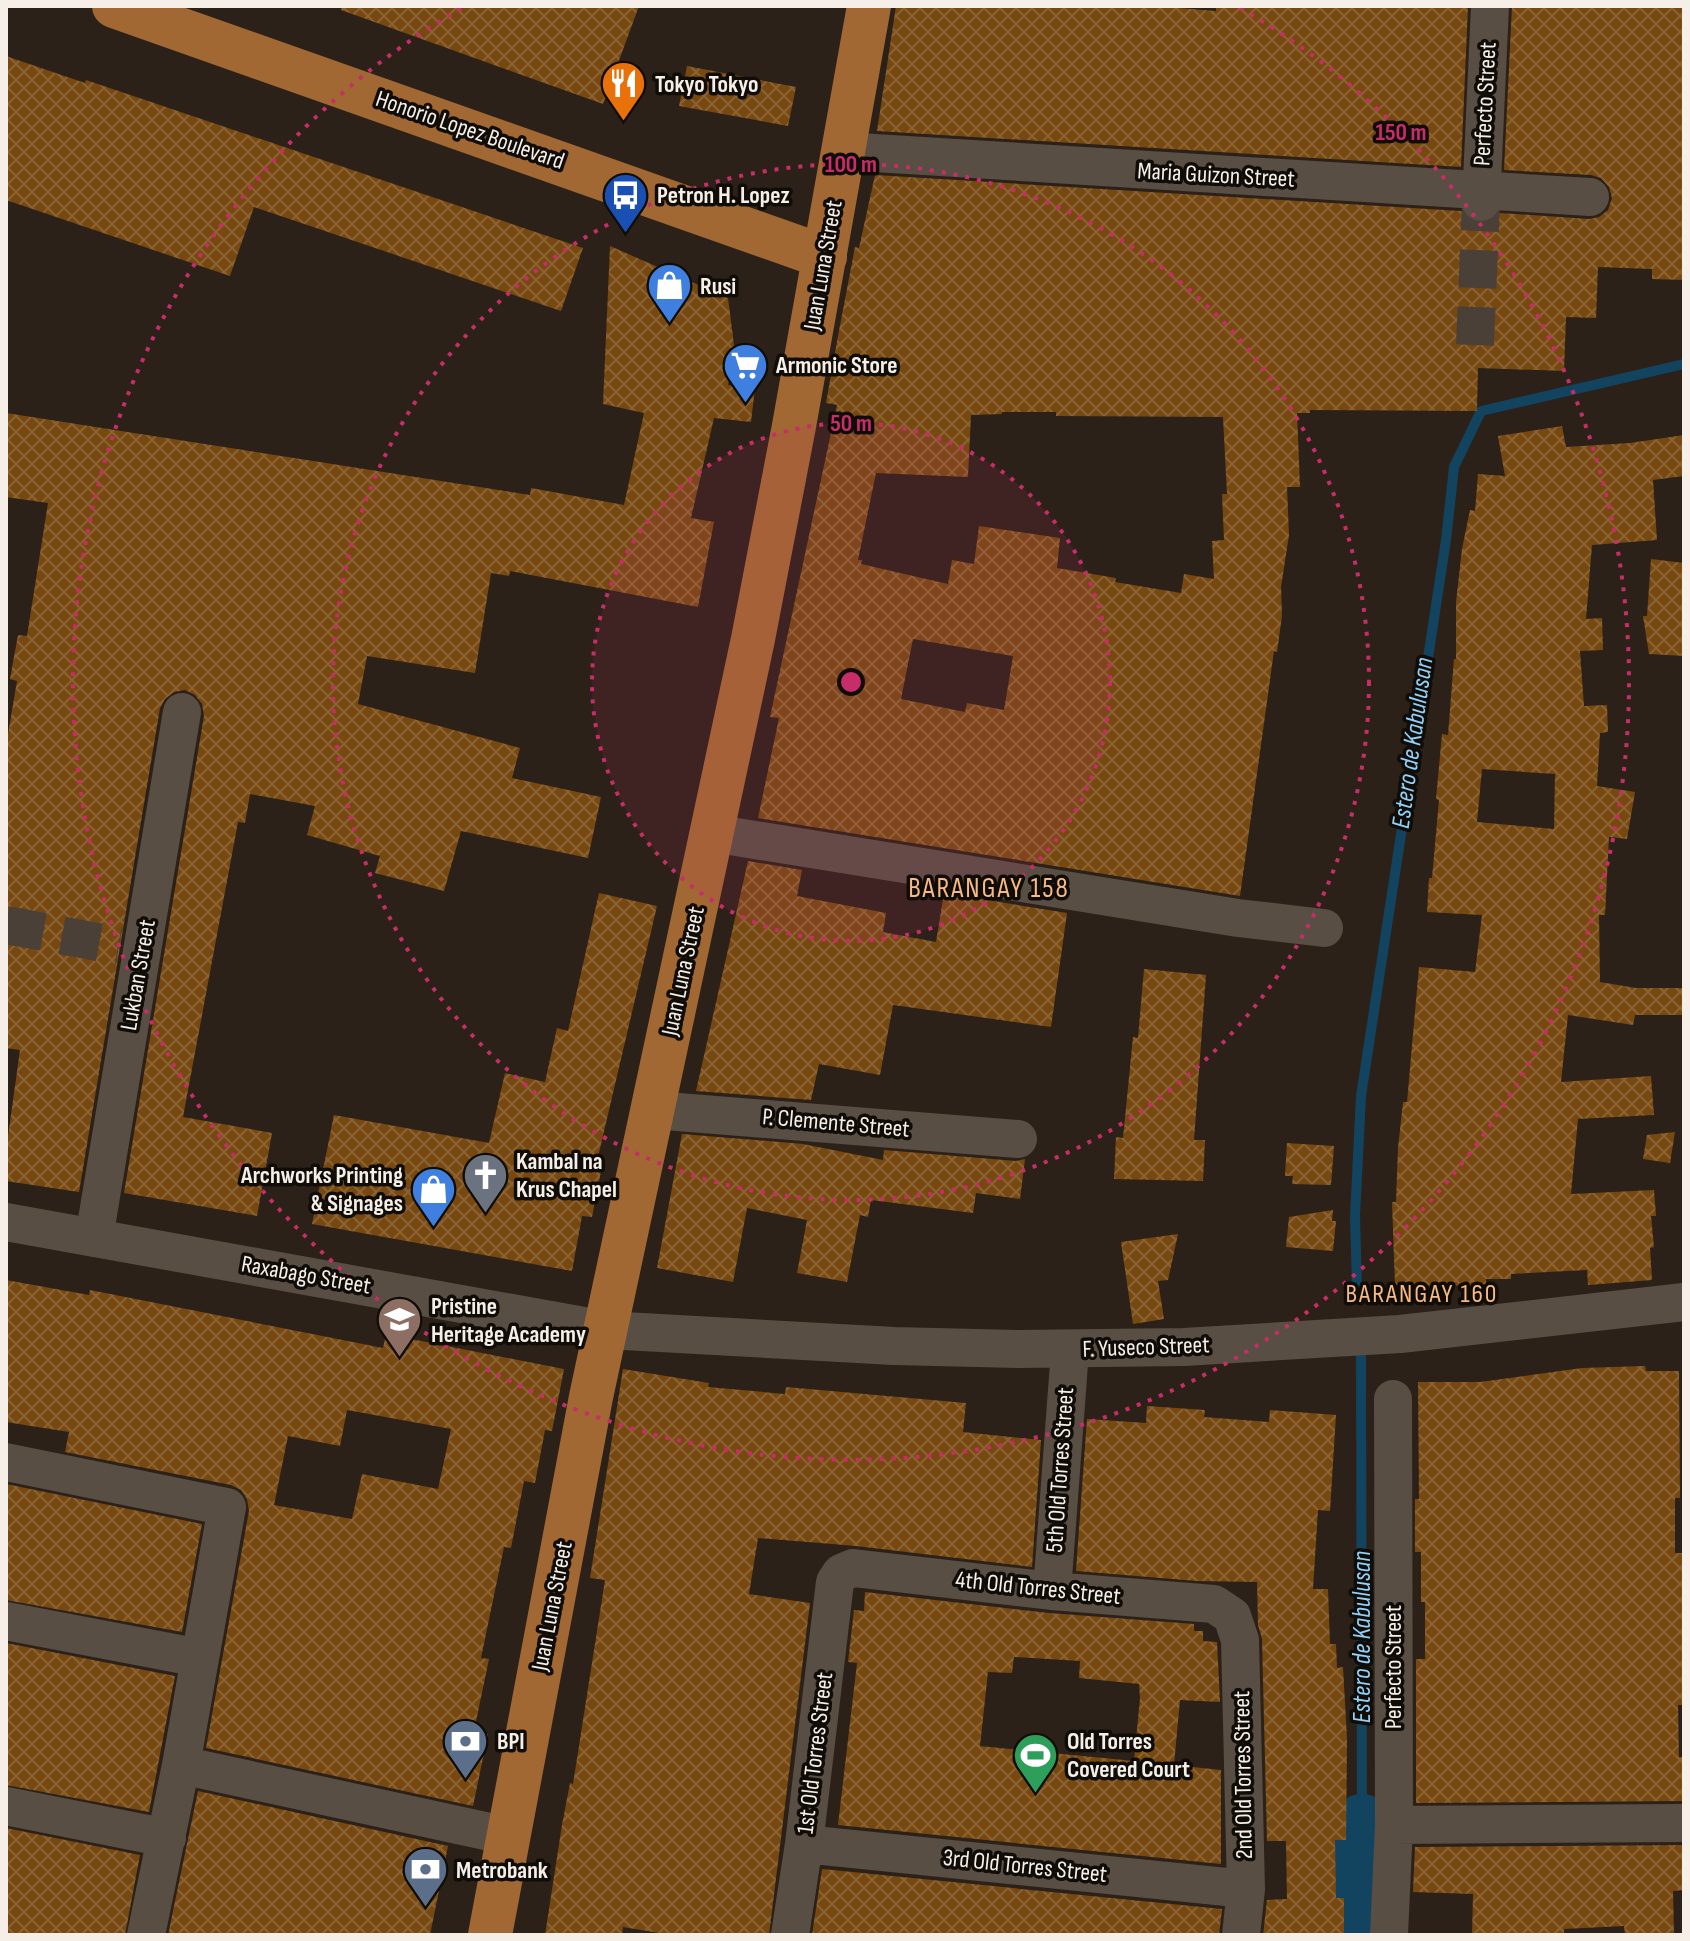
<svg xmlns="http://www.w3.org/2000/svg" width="1690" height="1941" font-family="'Sofia Sans Condensed',sans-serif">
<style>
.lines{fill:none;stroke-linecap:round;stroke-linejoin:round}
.stream{stroke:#13445f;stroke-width:10}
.river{stroke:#13445f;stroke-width:62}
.building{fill:url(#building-cross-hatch);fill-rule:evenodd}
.minor-tunnel{stroke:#4a4037;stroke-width:38;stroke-dasharray:38 19;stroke-linecap:butt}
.minor{stroke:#594e43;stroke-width:38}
.major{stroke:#a26833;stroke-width:44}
.ring{fill:none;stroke:#c72e69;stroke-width:4;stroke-dasharray:4 8}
.labels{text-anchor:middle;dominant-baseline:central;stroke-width:7;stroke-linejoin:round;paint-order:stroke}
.poi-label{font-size:24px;font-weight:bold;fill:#f6efe8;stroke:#100c08;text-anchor:start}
.street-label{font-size:24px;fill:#f6efe8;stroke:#100c08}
.water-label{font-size:26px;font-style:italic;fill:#90d0f9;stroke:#100c08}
.neighbourhood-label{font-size:26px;letter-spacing:2px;fill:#f8b984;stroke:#100c08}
.quarter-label{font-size:28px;letter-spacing:2px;fill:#f8b984;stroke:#100c08}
.centre{fill:#c72e69;stroke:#100c08;stroke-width:4}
.ring-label{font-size:24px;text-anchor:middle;font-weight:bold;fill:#c72e69;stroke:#100c08;stroke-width:7;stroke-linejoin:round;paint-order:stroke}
</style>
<defs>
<pattern id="building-cross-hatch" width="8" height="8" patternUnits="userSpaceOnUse" patternTransform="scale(2)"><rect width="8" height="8" fill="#774810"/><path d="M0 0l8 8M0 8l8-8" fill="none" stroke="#8b6333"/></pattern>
</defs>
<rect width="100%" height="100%" fill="#2c2118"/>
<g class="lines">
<path class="stream" d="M1357 1288 1355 1216 1361 1096 1446 540 1454 467 1481 411 1684 364
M1361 1345 1362 1825"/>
<path class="river" d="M1362 1825V1935"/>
</g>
<path class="building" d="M342 6H639L603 104 341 10Z
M896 6H1154L1216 11V6H1468L1461 167 877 131Z
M1512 6H1684V280L1652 279V269L1598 267 1596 318 1566 317 1564 371 1478 368 1477 411 1310 410V413H1297L1300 487H1287L1289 535 1281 587 1282 616 1277 652 1274 651 1240 896 758 818 779 718 770 717 837 405 826 403 838 336 855 247 859 248 875 175 1461 211 1469 220 1479 224 1490 222 1500 213 1589 219 1599 217 1608 210 1612 198 1609 187 1601 178 1591 175 1504 170ZM1002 412H1056V416L1223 417 1227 494H1222L1224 540 1212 541 1214 579 1184 574 1181 593 1115 582 1116 578 1057 568 1060 538 979 526 974 564 952 560 948 584 861 564 862 560H858L876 473 968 477 971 415 1002 414ZM913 639 1013 656 1004 710 967 703 965 712 901 699Z
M6 56 85 83 86 80 583 248 561 311 254 207 230 276 6 200Z
M687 66 796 87 788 126 679 106Z
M610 246 728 298 735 353 728 385 755 388 751 422 714 418 691 518 714 522 698 607 510 571 509 576 491 573 475 673 367 656 358 704 520 748 512 778 601 797 588 858 461 831 444 891 375 873 380 856 307 835 315 806 250 794 245 823 238 822 183 1117 272 1133 257 1216 124 1193 204 716 202 704 195 695 185 690 174 692 165 699 160 708 79 1192 6 1181V1151L20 1050 6 1048V746L17 681 10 679 18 635 27 636 48 503 6 497V413L530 495 531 488 624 505 644 413 603 404Z
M1562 426 1566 447 1630 443 1684 435V476L1653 480 1657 540 1592 545 1586 619 1602 618 1603 650 1580 651 1584 706 1607 705 1608 732 1600 733 1597 786 1635 792 1627 839 1609 837 1605 915H1599L1600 982 1636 988H1684V1015H1635L1633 1025 1568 1015 1561 1082 1651 1076 1654 1115 1578 1119 1571 1194 1654 1190 1656 1216H1651L1654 1247 1650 1248 1652 1280 1588 1285 1587 1270 1511 1274V1279H1486V1286L1395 1285 1392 1202H1396L1398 1148 1403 1102H1407L1419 967 1475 972 1482 915 1427 912 1429 878H1432L1439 800 1436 799 1442 734 1448 735 1454 659H1456V602L1462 549 1470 510 1475 511 1478 474 1505 476 1498 436ZM1482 769 1555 774 1554 829 1477 822Z
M1651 559 1684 563V656L1649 654 1643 616H1647Z
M748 861 802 870 797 896 886 913 883 932 936 942 944 893 1067 913 1051 1027 893 1005 880 1075 819 1064 811 1100 696 1091Z
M599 893 657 906 597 1161H603L592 1217 582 1216 572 1271 312 1224 334 1115 489 1143 505 1073 545 1082 557 1028 568 1031Z
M1144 969 1206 975 1194 1140H1205L1203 1181 1114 1179 1116 1137 1123 1138 1133 1037 1138 1038Z
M1675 1132 1670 1163 1643 1159 1647 1135Z
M682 1134 803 1144 883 1160 884 1150 1016 1161 1025 1159 1020 1199 976 1193 973 1213 871 1200 868 1217 860 1215 847 1282 797 1273 807 1220 747 1208 733 1282 657 1268Z
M1287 1143 1334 1146 1331 1185 1292 1184 1293 1176H1285Z
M1333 1210 1332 1221H1336L1333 1251 1286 1247 1289 1217Z
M1178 1234 1168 1280 1158 1281 1164 1319 1133 1324 1121 1242Z
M6 1280 89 1295 90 1290 383 1348 386 1334 564 1369 552 1431 545 1430 535 1483 524 1481 511 1548 504 1547 481 1658 489 1659 474 1731 488 1734 473 1806 206 1748 249 1511 247 1499 241 1490 231 1485 65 1452 69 1432 6 1422ZM347 1410 451 1429 438 1489 362 1474 352 1519 274 1505 288 1436 340 1446Z
M1645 1366 1646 1371H1679L1680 1498H1675V1553H1684L1682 1705H1678L1679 1757H1684V1801L1416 1803V1659H1425V1602H1421V1552H1415V1499H1419L1418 1382H1480L1582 1368Z
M623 1369 709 1383 708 1387 785 1394 786 1387 966 1403 963 1432 1041 1440 1032 1567 856 1546 758 1538 749 1594 810 1603 769 1935H671L623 1927 622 1935H545L562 1825 570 1783 573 1784 605 1580 590 1578Z
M1147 1406 1205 1410 1204 1417 1269 1422 1270 1410 1336 1415 1330 1511 1318 1510 1313 1589H1328L1330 1644H1336L1337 1668 1343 1667 1347 1739 1346 1840H1335L1336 1898H1344V1935H1263L1267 1900 1287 1899 1286 1841H1267L1262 1639 1258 1625 1257 1582 1197 1581 1076 1571 1087 1419 1146 1423Z
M6 1484 202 1524 182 1632 6 1600Z
M865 1592 1049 1613 1194 1624V1631H1203V1641L1217 1642 1220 1702 1180 1700 1174 1765 1221 1770V1864L838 1825 857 1663 848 1662 854 1610 864 1611ZM1014 1657 1080 1661 1079 1678 1139 1684 1140 1698 1134 1761 980 1746 988 1672 1012 1673Z
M6 1643 175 1676 149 1812 6 1785Z
M198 1791 448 1846 430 1935H168Z
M6 1828 140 1855 125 1935H6Z
M1684 1845V1890L1673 1891 1674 1935H1625L1624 1926 1564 1929V1935H1472L1473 1894 1413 1892 1415 1847Z
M822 1869 1222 1909 1219 1935H812Z"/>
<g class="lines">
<path class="minor-tunnel" d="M1475 345 1481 202
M6 925 119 946"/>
<path class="minor" d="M842 151 1590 197
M1481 202 1490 6
M712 833 1238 918 1324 928
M653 1110 1018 1139
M6 1222 606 1330 894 1346 1018 1349 1184 1347 1400 1334 1684 1302
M94 1238 182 712
M6 1462 227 1507 181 1765 146 1935
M1052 1591 1070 1350
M6 1621 200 1658
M181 1765 508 1836
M6 1806 167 1838
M1394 1825 1684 1823
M804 1844 1246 1889
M790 1935 804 1844 835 1582 841 1573 853 1568 1052 1591 1214 1604 1232 1616 1240 1640 1246 1889 1241 1935
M1389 1935 1394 1825 1393 1399"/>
<path class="major" d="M114 6 825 257
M490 1935 591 1397 753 639 794 426 869 6"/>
</g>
<circle cx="851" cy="682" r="259" fill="#c72e69" fill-opacity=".12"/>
<g class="ring">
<circle cx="851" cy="682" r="259"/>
<circle cx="851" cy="682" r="518"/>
<path d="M1240 8A778 778 0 1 1 462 8"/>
</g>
<defs>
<symbol id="restaurant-pin" viewBox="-11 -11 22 30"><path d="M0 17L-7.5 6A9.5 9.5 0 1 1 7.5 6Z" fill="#e8710a" stroke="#100c08"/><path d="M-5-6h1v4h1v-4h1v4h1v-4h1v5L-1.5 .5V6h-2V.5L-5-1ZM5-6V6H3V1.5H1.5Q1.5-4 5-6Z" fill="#fff"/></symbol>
<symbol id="bus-pin" viewBox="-11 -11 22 30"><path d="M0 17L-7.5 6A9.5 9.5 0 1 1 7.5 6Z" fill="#1a4fb4" stroke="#100c08"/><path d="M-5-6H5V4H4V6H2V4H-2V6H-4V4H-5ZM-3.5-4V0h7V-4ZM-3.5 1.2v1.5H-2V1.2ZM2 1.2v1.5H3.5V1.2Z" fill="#fff"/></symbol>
<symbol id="shop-pin" viewBox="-11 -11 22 30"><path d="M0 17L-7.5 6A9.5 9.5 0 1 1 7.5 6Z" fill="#3f7fe0" stroke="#100c08"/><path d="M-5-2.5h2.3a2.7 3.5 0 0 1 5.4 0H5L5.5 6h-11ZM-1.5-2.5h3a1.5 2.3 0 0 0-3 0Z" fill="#fff"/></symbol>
<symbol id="supermarket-pin" viewBox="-11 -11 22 30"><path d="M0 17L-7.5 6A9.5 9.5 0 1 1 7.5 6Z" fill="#3f7fe0" stroke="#100c08"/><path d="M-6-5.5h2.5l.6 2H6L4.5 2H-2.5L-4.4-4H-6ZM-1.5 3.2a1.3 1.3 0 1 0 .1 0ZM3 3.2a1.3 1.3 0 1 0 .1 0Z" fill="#fff"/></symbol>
<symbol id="church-pin" viewBox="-11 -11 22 30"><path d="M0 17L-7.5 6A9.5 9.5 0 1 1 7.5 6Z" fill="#6b7280" stroke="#100c08"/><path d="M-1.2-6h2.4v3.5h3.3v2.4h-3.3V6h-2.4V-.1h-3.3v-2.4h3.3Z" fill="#fff"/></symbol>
<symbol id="school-pin" viewBox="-11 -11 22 30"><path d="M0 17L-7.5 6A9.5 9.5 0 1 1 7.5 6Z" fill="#8d6e63" stroke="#100c08"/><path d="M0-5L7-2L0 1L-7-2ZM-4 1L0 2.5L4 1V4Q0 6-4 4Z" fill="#fff"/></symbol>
<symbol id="bank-pin" viewBox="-11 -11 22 30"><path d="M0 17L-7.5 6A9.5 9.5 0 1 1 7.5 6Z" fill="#5c6f8a" stroke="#100c08"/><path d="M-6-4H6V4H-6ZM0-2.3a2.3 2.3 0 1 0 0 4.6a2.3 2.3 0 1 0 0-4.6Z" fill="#fff"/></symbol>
<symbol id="stadium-pin" viewBox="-11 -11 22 30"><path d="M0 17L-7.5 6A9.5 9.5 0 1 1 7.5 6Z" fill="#2e9e5b" stroke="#100c08"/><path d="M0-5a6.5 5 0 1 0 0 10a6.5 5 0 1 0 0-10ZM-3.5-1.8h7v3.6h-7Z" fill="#fff"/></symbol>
</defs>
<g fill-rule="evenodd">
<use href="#restaurant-pin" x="598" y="58" width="51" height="69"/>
<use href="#bus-pin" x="600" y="170" width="51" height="69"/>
<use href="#shop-pin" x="644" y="260" width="51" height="69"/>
<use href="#supermarket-pin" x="720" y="340" width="51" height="69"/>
<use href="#church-pin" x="460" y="1150" width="51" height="69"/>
<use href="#shop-pin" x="408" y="1164" width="51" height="69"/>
<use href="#school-pin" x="374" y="1294" width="51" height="69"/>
<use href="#bank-pin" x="440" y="1716" width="51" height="69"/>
<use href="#stadium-pin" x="1010" y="1730" width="51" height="69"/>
<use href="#bank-pin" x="400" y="1844" width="51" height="69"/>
</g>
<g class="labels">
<g class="poi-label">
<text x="655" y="84">Tokyo Tokyo</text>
<text x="657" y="195">Petron H. Lopez</text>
<text x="700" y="286">Rusi</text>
<text x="776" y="365">Armonic Store</text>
<text x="516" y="1161">Kambal na<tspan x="516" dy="28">Krus Chapel</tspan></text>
<text x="403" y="1175" text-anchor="end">Archworks Printing<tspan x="403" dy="28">&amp; Signages</tspan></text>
<text x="431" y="1306">Pristine<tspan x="431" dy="28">Heritage Academy</tspan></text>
<text x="497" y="1741">BPI</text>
<text x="1067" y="1741">Old Torres<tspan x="1067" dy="28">Covered Court</tspan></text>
<text x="456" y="1870">Metrobank</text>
</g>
<g class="street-label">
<text transform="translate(1485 104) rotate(-87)">Perfecto Street</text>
<text transform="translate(470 130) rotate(19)">Honorio Lopez Boulevard</text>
<text transform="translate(1216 175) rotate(3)">Maria Guizon Street</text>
<text transform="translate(823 265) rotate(-80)">Juan Luna Street</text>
<text transform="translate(683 971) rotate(-78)">Juan Luna Street</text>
<text transform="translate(138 975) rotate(-80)">Lukban Street</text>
<text transform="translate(836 1123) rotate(5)">P. Clemente Street</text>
<text transform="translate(306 1275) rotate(10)">Raxabago Street</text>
<text transform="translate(1146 1347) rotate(-2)">F. Yuseco Street</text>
<text transform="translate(1060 1470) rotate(-86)">5th Old Torres Street</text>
<text transform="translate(1038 1588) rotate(6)">4th Old Torres Street</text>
<text transform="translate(552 1606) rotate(-79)">Juan Luna Street</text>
<text transform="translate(1393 1667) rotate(-90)">Perfecto Street</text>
<text transform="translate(815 1753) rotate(-83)">1st Old Torres Street</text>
<text transform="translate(1243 1775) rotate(-91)">2nd Old Torres Street</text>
<text transform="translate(1025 1866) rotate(6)">3rd Old Torres Street</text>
</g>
<g class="water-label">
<text transform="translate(1413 743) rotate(-82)">Estero de Kabulusan</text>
<text transform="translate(1362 1637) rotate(-90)">Estero de Kabulusan</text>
</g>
<g class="neighbourhood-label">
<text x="1422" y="1294">BARANGAY 160</text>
</g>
<g class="quarter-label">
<text x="989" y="888">BARANGAY 158</text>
</g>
</g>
<circle cx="851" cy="682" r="12" class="centre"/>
<g class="ring-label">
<text x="1401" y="140">150 m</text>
<text x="851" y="172">100 m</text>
<text x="851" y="431">50 m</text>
</g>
<rect width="1690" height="1941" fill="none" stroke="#f6efe8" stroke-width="16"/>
</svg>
